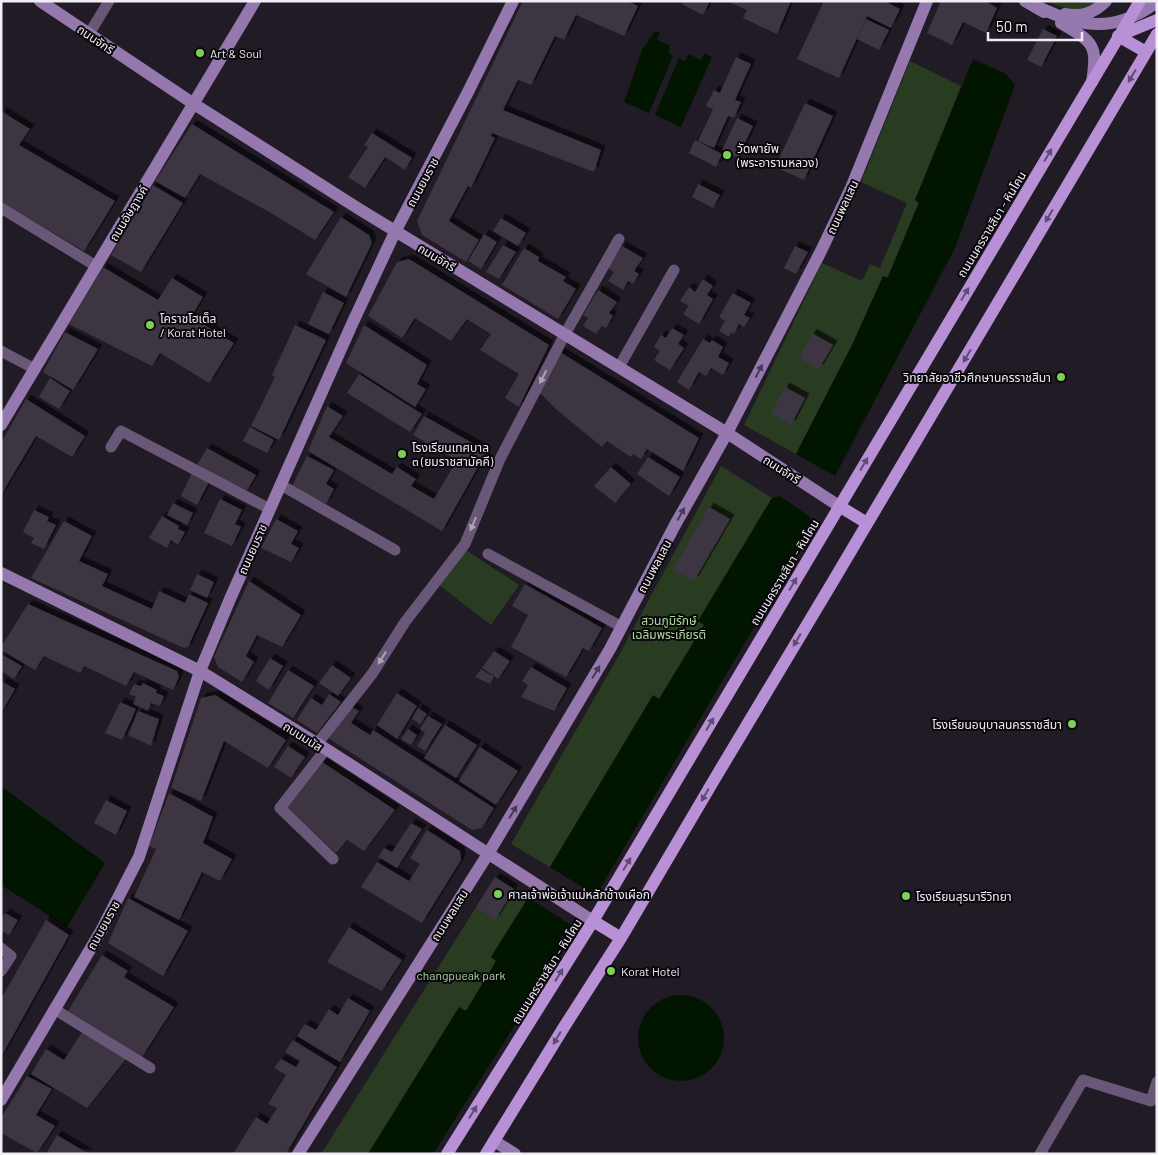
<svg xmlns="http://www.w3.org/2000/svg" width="1158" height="1155" font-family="Barlow,'Noto Sans Thai',sans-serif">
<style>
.green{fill:#293c22}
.water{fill:#011500}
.building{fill:#3c3542;filter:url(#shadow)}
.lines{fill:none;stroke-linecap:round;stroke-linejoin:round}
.street{stroke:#695778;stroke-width:11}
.secondary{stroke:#9578ad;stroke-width:12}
.primary{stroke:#b790d5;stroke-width:12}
.oneway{fill:#604c70}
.oneway2{fill:#483a54}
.oneway3{fill:#ada2b6}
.poi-dot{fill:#7cd155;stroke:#09070b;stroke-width:2}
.labels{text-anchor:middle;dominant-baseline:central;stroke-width:4;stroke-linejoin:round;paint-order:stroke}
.street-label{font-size:12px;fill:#f1edf5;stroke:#09070b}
.poi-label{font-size:12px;fill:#f1edf5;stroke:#09070b;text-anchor:start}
.park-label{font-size:12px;fill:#aeda9d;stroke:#09070b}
</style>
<defs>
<filter id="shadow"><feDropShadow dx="4.5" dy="-4.5" stdDeviation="0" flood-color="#0009"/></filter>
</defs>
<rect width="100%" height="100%" fill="#211b26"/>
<path class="green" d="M1047 1H1099C1082 13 1065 10 1047 1Z
M910 61 961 86 915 200 919 202 887 278 883 277 853 343 796 454 744 425 822 263 862 281 870 264 880 268 907 203 861 182Z
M721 466 772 498 698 621 704 625 659 699 653 696 550 867 511 844 619 655Z
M466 550 519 585 491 625 439 585Z
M495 877 528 898 491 957 497 961 466 1011 459 1008 368 1154H321Z"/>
<path class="water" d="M655 31 660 33 657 40 670 46 668 53 673 56 649 113 624 102 642 50Z
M705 53 712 57 681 127 655 115 679 58 685 61 688 54 701 60Z
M973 59 1006 74 1015 85 955 248 835 476 796 454 853 343 883 276 888 278 919 203 915 200Z
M780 496 810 517 813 527 598 892 592 893 550 867 653 695 659 699 704 625 698 621 772 498Z
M1 786 105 863 67 927 1 885Z
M528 898 573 926 572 935 433 1154H368L459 1007 466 1011 496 961 491 957Z
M638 1038a43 43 0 1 1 86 0a43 43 0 1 1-86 0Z"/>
<path class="building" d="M523 1H627L638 6 624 36 576 15 564 40 555 36 531 85 518 80 503 110 601 150 594 172 492 133 491 136 495 138 471 188 468 186 449 221 479 240 466 262 422 235 417 221Z
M683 1H710L703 15 682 4Z
M727 1H791L777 34 743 18 747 10Z
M824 1H884L900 9 891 28 867 16 839 78 797 59Z
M941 1H985L997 8 986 33 963 22 952 45 927 33Z
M866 19 889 30 879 50 857 39Z
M1043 29 1057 36 1041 67 1027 60Z
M736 57 751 64 735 100 741 102 734 118 728 116 714 148 698 141 713 109 706 106 714 90 720 93Z
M805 103 833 116 804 180 775 167Z
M1 111 30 129 19 145 115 201 84 251 1 202Z
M737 118 753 126 738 158 722 150Z
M192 124 334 212 315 240 271 213 200 174 185 198 155 181Z
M372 133 412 158 405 170 385 157 365 188 348 177 368 147 364 145Z
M695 140 722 154 716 167 689 153Z
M698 184 720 195 713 208 692 197Z
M153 185 183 203 141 272 111 255Z
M341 217 369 235 372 243 346 297 306 274Z
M501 218 526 233 518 246 493 231Z
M484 234 497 242 481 269 468 261Z
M503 245 516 252 499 279 486 272Z
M622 246 643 258 634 271 639 274 633 284 628 281 623 290 608 281 614 272 608 268Z
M795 246 808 252 796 274 784 268Z
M524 248 539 257 538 261 566 277 563 281 576 289 558 319 502 285Z
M409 259 549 345 519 407 505 398 519 374 480 350 491 334 467 319 451 341 415 318 402 338 368 316 397 262Z
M103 267 158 300 172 278 203 297 191 317 234 343 209 383 160 353 152 366 69 324Z
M703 279 713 286 707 295 713 299 699 324 683 314 689 306 680 301 689 287 695 292Z
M598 290 617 302 609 313 613 316 606 328 602 326 596 334 583 326 588 318 583 315Z
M323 292 344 303 329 334 308 324Z
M733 293 751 303 744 315 750 318 744 327 739 324 734 334 731 332 729 337 719 331 725 321 719 317Z
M295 325 326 340 279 440 251 426 275 377 272 375Z
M364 325 427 365 417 384 426 389 415 407 346 363Z
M672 328 684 335 678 344 684 348 670 370 654 360 660 351 654 347 661 335 666 338Z
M65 332 98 349 73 390 43 372Z
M812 333 833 345 819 369 799 358Z
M703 339 710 343 712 340 723 347 718 357 729 363 723 375 711 368 706 376 699 372 689 390 677 382Z
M560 352 699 438 683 471 647 449 641 459 633 454 631 457 607 441 602 447 557 410 539 392Z
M359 374 422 414 410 432 347 393Z
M50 378 70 391 59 409 39 397Z
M785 387 805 398 791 425 771 413Z
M26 399 85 436 72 457 36 436 1 495V443Z
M327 406 343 416 329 437 392 474 397 467 416 479 411 486 434 499 457 460 413 435 424 416 487 451 442 531 308 451Z
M250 427 274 440 267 453 243 441Z
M207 448 256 475 246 492 197 465Z
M307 456 334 470 326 484 334 489 326 504 292 486Z
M648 457 680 477 669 496 637 474Z
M611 467 631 484 615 503 594 486Z
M192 473 209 482 197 505 181 496Z
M220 499 242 510 235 524 241 527 232 546 204 533Z
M173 503 193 513 187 525 167 515Z
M709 507 730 519 694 581 673 570Z
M34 510 49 517 47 521 56 525 44 549 31 543 34 538 23 532Z
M162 516 179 526 178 529 185 532 178 545 171 540 167 548 149 538Z
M276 519 298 531 291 544 299 548 291 562 261 548Z
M64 521 92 536 79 561 108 574 102 586 152 609 159 591 185 603 189 594 208 603 188 647 184 648 168 641 31 578Z
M197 574 214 582 207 598 190 590Z
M249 581 301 615 282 647 257 635 246 656 254 662 242 682 218 667 214 657Z
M525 584 602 628 589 651 583 648 566 677 511 647 528 615 512 606Z
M28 604 177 671 179 677 173 690 134 672 126 686 84 666 80 673 44 656 35 670 1 650V647Z
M494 651 510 661 498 679 482 668Z
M1 654 22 666 14 679 1 671Z
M270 658 283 666 269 690 256 681Z
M332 665 351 678 338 696 319 683Z
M531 667 567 688 554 711 521 697 528 685 522 681Z
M481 669 494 677 490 684 475 677Z
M288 670 314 686 293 718 268 703Z
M1 681 15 689 1 713Z
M143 683 157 690 156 693 164 696 160 706 151 703 148 711 133 704 136 697 129 694 134 684 141 686Z
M397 693 417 706 397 739 377 725Z
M329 694 341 702 317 733 297 720 311 698 322 705Z
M215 695 286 740 268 768 224 741 201 801 171 788 201 698Z
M120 702 136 709 122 740 105 733Z
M352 707 359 711 351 723 370 735 373 730 494 808 482 828 472 830 328 738Z
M418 708 427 714 420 724 412 719Z
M138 711 159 719 151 746 128 735Z
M428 716 442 724 425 751 417 746 425 733 420 729Z
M445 725 477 745 456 778 424 758Z
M408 729 417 735 411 745 401 739Z
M288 746 305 757 291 778 274 767Z
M480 747 518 771 496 805 459 781Z
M322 762 395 810 364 851 347 840 336 853 286 807Z
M169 793 213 817 203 843 232 859 220 881 202 872 179 920 134 897 156 849 149 846Z
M106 800 127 811 116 835 94 823Z
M411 823 422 829 397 868 378 857 384 848 392 852Z
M427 830 460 851 461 860 422 923 361 887 377 862 409 881 420 864 410 858Z
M495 877 514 889 495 920 476 907Z
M128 898 188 931 163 976 108 943Z
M5 913 18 920 9 935 1 931V919Z
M46 920 69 935 1 1057V999Z
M349 927 402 960 382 991 327 962Z
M102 955 128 971 124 977 174 1007 142 1057 68 1011Z
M348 998 370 1011 340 1062 297 1036 305 1024 316 1030 329 1009 338 1015Z
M82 1032 126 1059 87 1108 31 1074 46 1049 64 1060Z
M293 1040 337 1067 286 1154H233L256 1117 267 1124 277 1108 268 1104 286 1075 274 1068 281 1059 296 1067 300 1061 285 1052Z
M27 1076 52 1089 36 1115 55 1126 37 1153 1 1133V1118Z
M57 1135 89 1154H46Z"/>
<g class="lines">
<path class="street" d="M89 34 109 1
M1 208 96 266
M1 351 35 369
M619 367 674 270
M111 447 121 431 270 509
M281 485 395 550
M488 554 622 627
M317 744 372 674 405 622 465 544 500 459 565 334 619 239
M326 749 280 808 333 859
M1 948 11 956 1 971
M54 1009 150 1068
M1040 1154 1083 1080 1151 1101 1157 1082"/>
<path class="secondary" d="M40 1 194 104 359 209 727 433 839 506
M1025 1 1044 12
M1038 7C1082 28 1115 33 1157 2
M1065 14C1082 17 1094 13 1106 1
M1061 23C1093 42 1098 44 1092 82
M1 425 255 1
M1 573 200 671 326 749 593 921
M1 1100 101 931 139 857 200 671 230 599 352 324 395 232 468 92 513 1
M494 1141 515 1154
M298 1154 488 854 610 649 675 525 727 433 821 251 851 188 927 1"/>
<path class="primary" d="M1118 36 1157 20
M1118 36 1146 52
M839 506 867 523
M593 921 621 938
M447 1154 593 921 1140 1
M486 1154 564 1027 621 938 714 780 832 583 1157 34"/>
</g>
<defs><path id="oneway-solid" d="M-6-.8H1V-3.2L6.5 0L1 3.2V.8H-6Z" transform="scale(1.25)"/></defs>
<g class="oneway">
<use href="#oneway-solid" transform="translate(1132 76) rotate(121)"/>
<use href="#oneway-solid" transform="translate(1048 155) rotate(-59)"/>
<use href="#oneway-solid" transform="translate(1049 216) rotate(121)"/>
<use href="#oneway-solid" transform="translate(965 294) rotate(-59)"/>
<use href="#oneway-solid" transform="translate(967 356) rotate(121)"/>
<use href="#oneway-solid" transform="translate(864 464) rotate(-59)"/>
<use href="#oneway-solid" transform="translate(793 584) rotate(-59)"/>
<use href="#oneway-solid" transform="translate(797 640) rotate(121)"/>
<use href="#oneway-solid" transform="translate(710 724) rotate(-59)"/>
<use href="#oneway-solid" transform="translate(705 795) rotate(120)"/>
<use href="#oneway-solid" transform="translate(627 864) rotate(-59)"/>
<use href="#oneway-solid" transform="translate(559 975) rotate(-58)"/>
<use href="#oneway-solid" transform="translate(557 1038) rotate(121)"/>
<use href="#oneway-solid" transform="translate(473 1112) rotate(-58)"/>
</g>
<g class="oneway2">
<use href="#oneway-solid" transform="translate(759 371) rotate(-63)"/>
<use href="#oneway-solid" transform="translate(681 514) rotate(-61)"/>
<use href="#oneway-solid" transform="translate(596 672) rotate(-59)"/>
<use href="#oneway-solid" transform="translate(513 812) rotate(-59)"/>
</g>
<g class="oneway3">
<use href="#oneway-solid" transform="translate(543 377) rotate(117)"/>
<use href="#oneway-solid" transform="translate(473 524) rotate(113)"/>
<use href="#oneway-solid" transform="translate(382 658) rotate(122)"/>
</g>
<g class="poi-dot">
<circle cx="200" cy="53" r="5"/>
<circle cx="727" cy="155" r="5"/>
<circle cx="150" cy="325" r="5"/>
<circle cx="1061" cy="377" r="5"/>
<circle cx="402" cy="454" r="5"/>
<circle cx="1072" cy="724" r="5"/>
<circle cx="498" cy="894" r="5"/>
<circle cx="906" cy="896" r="5"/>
<circle cx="611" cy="971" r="5"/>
</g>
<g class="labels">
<g class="street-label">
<text transform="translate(96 39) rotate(34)">ถนนจักรี</text>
<text transform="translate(422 182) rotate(-62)">ถนนยมราช</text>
<text transform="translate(842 207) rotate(-65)">ถนนพลแสน</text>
<text transform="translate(128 213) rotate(-59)">ถนนอัษฎางค์</text>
<text transform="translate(991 224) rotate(-59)">ถนนนครราชสีมา - หินโคน</text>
<text transform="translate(437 257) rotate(31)">ถนนจักรี</text>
<text transform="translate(782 469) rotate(33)">ถนนจักรี</text>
<text transform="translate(252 549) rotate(-66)">ถนนยมราช</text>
<text transform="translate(654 566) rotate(-62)">ถนนพลแสน</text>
<text transform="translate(784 572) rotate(-59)">ถนนนครราชสีมา - หินโคน</text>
<text transform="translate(303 736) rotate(32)">ถนนมนัส</text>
<text transform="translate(449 915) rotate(-58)">ถนนพลแสน</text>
<text transform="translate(103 925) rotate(-61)">ถนนยมราช</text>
<text transform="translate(546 971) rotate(-58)">ถนนนครราชสีมา - หินโคน</text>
</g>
<g class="poi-label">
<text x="210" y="53">Art &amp; Soul</text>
<text x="737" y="148">วัดพายัพ<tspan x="737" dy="14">(พระอารามหลวง)</tspan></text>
<text x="160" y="318">โคราชโฮเต็ล<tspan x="160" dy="14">/ Korat Hotel</tspan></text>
<text x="1051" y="377" text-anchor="end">วิทยาลัยอาชีวศึกษานครราชสีมา</text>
<text x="412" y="447">โรงเรียนเทศบาล<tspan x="412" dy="14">๓ (ยมราชสามัคคี)</tspan></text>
<text x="1062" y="724" text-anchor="end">โรงเรียนอนุบาลนครราชสีมา</text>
<text x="508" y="894">ศาลเจ้าพ่อเจ้าแม่หลักช้างเผือก</text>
<text x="916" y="896">โรงเรียนสุรนารีวิทยา</text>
<text x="621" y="971">Korat Hotel</text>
</g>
<g class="park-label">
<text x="669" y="620">สวนภูมิรักษ์<tspan x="669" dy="14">เฉลิมพระเกียรติ</tspan></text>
<text x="461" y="975">changpueak park</text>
</g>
</g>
<rect width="1158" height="1155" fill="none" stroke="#f1edf5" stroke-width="5"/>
<path d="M988 32v8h94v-8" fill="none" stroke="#f1edf5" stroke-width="2.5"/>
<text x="996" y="32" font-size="15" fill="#f1edf5" stroke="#09070b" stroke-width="4" paint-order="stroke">50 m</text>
</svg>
